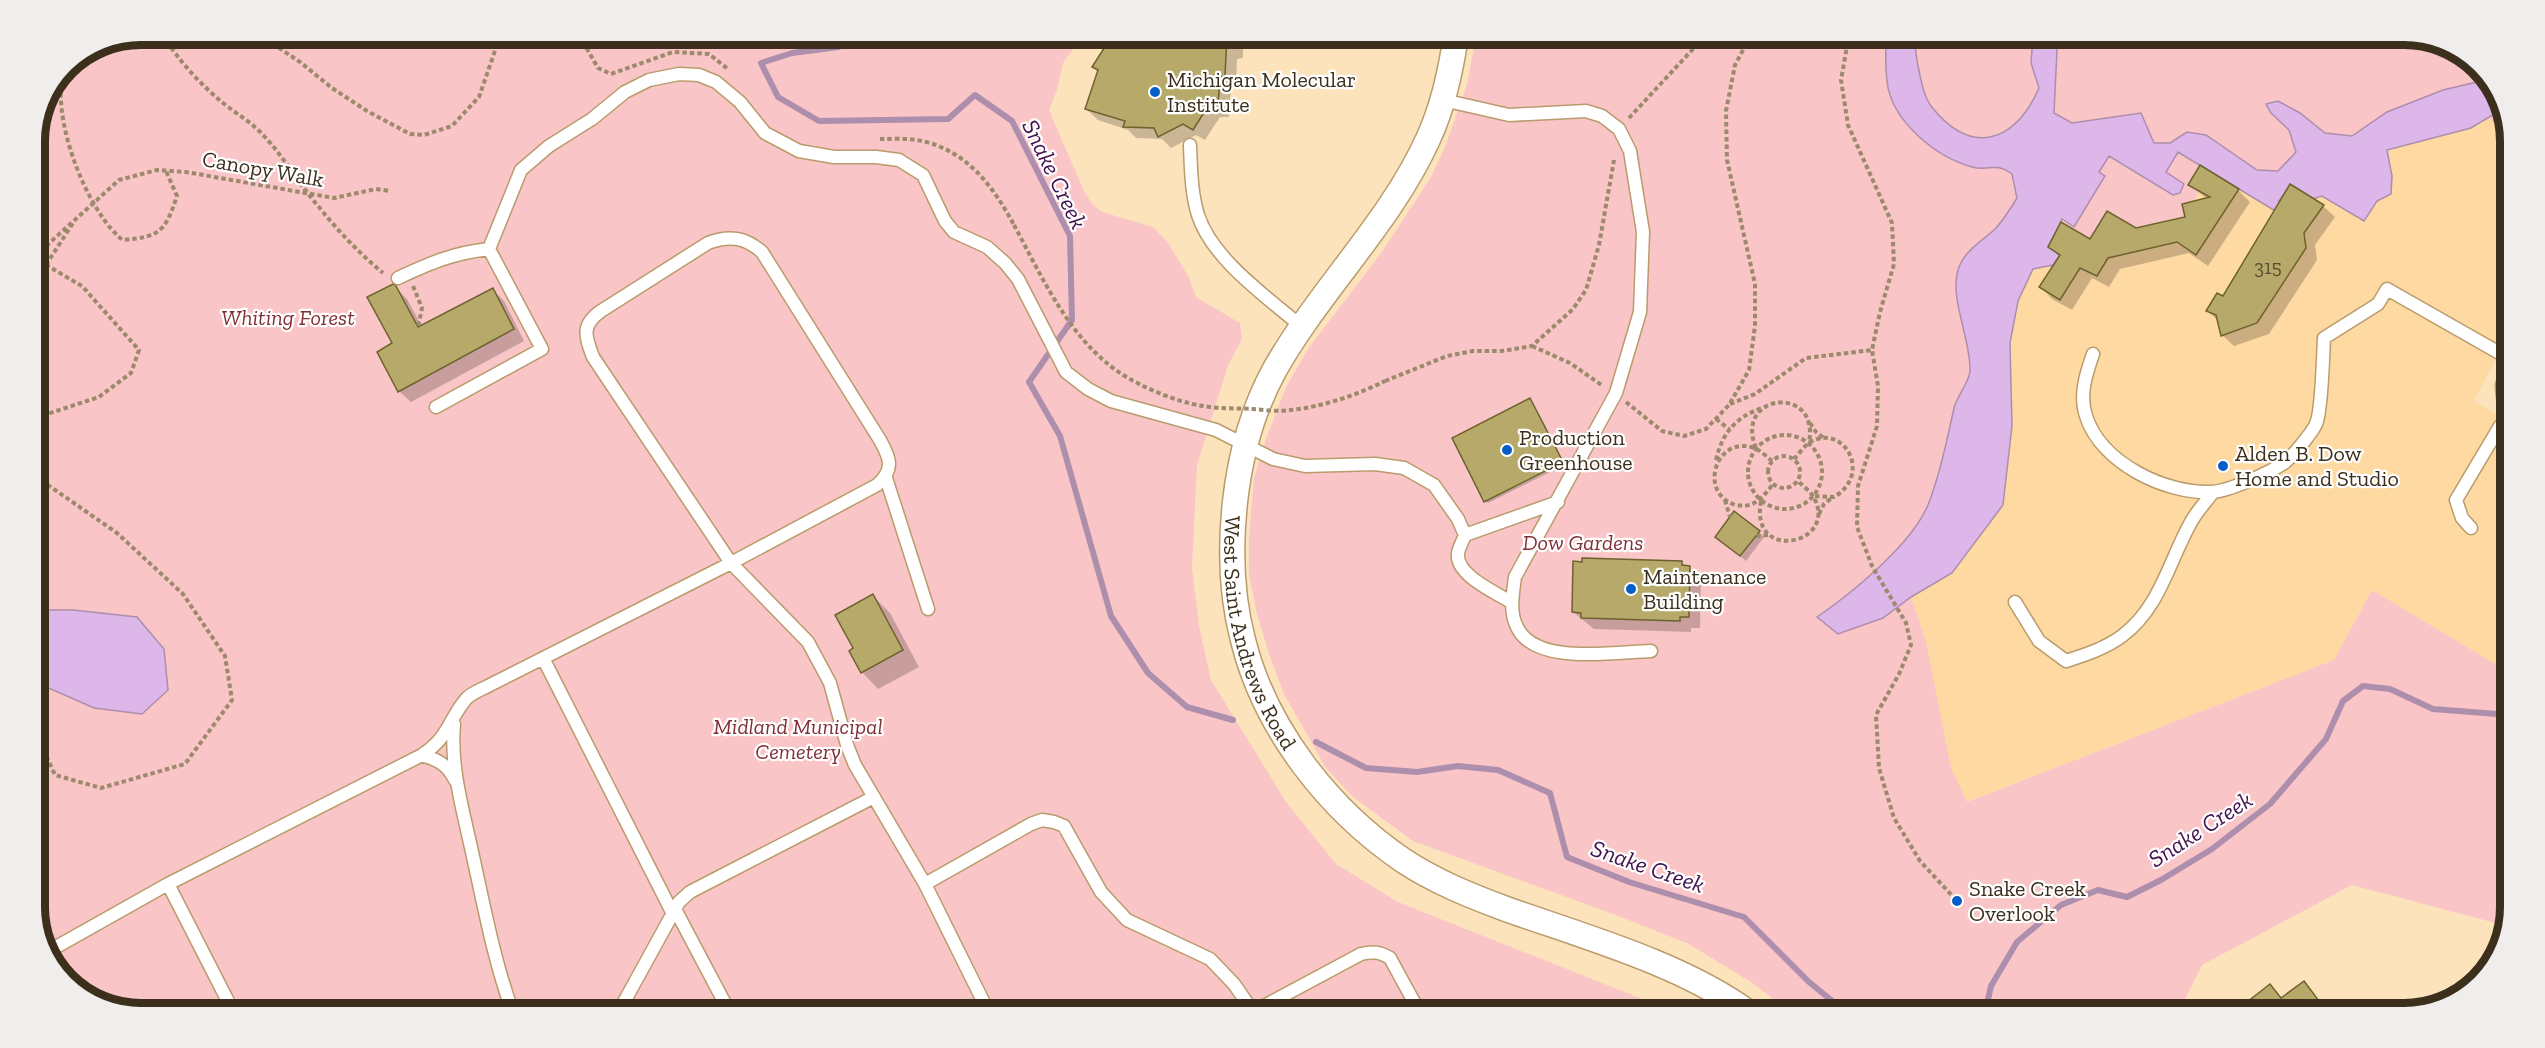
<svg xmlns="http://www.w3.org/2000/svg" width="2545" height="1048" font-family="'Zilla Slab',serif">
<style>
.built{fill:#fed9a2}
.green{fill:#f9c5c6}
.water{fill:#ddb6ea;stroke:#ad8eac;stroke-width:1.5}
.shadow{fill:#0003}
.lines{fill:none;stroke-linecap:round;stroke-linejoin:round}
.stream{stroke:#ad8eac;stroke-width:6}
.building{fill:#b6a96a;stroke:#6d622e;stroke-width:1.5}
.service-casing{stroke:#ba9b6c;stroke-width:15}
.minor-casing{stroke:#ba9b6c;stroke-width:27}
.path{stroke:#9d896c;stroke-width:4;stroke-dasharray:4.5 3;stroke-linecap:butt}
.service{stroke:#fff;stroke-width:12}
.minor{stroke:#fff;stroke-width:24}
.path-bridge{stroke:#9d896c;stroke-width:4;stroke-dasharray:4.5 3;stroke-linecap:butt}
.poi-dot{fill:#055ec7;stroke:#fff;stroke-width:2}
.labels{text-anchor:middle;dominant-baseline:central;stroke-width:4.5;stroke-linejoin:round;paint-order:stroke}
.number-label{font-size:20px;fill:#5a4e30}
.poi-label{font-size:22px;fill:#3c2f1c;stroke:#fff;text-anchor:start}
.street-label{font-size:22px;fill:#3c2f1c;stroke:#fff}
.park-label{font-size:22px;font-style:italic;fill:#812f37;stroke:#fff}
.water-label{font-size:24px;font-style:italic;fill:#41114f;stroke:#fff}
.rim{fill:none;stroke:#3c2f1c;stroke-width:8}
</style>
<rect width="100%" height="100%" fill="#fde3bc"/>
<path class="built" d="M2487 117 2510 134V332L2474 401 2510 422V673L2372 590 2334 660 1966 802 1951 768 1926 642 1911 597 1952 573 2003 505 2012 426 2010 343 2018 301 2033 269 2061 222 2107 211 2184 217 2182 204 2188 185 2200 165 2279 201 2290 184 2392 176 2387 150 2471 128Z"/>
<path class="green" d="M141 35H1083L1063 63 1057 90 1049 110 1084 191 1092 204 1102 212 1153 227 1167 241 1188 276 1196 297 1240 323 1242 339 1228 365 1197 465 1192 568 1199 626 1211 680 1286 802 1336 864 1398 902 1652 1003 1668 1013H141L100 1006 56 972 35 914V134L66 65 100 42Z
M1476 35H2404L2445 42 2489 76 2510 134 2487 117 2471 128 2388 150 2290 185 2279 201 2283 206 2277 212 2200 165 2189 185 2199 191 2194 201 2182 205 2185 217 2136 228 2107 211 2090 239 2061 222 2033 269 2018 301 2010 343 2012 426 2003 505 1952 573 1911 597 1926 642 1951 768 1967 802 2334 660 2372 590 2510 673V907L2507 926 2352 885 2202 965 2178 1013H1791L1754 984 1689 944 1613 914 1413 841 1353 797 1326 768 1284 694 1268 651 1256 610 1249 574V537L1254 478 1266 439 1286 387 1310 346 1382 252 1431 177 1445 147 1467 85Z"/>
<path class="water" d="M1886 35H1916C1914 46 1916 55 1918 66 1921 79 1923 95 1931 106 1971 157 2015 143 2039 88L2031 63 2033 35H2054L2057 50 2054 113 2072 123 2141 113 2154 143H2170L2187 132 2206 135 2257 170 2278 171 2296 152 2289 130 2271 113 2266 104 2278 101 2300 113 2325 133 2352 136 2387 112 2443 90 2490 79 2501 110 2471 128 2387 150 2392 176 2391 194 2377 201 2364 221 2322 196 2303 202 2290 185 2279 201 2283 206 2277 212 2178 152 2166 172 2184 184 2180 193 2173 195 2109 156 2099 172 2105 176 2074 227 2062 219 2048 247 2060 255 2053 265 2033 269 2018 301 2010 343 2012 426 2003 505 1952 573 1911 597 1883 618 1838 634 1817 617C1852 593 1911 545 1928 505 1940 474 1947 440 1954 408 1957 396 1969 383 1970 371 1971 338 1948 297 1959 267 1965 250 1984 240 1996 228 2004 219 2011 208 2017 198L2012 174C1994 161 1990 172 1972 167 1936 157 1891 121 1887 81 1885 66 1886 50 1886 35Z
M35 606 39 610H73L137 617 164 649 168 690 142 714 94 708 35 682Z"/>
<path class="shadow" d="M1106 35H1232L1243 45V58L1237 59 1236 88H1231L1229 117H1220L1205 140 1196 135 1171 148 1162 139 1136 138 1128 130 1098 120 1086 109 1099 72 1094 67 1110 41Z
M2200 167 2238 190 2250 202 2208 266 2189 253 2120 269 2109 287 2092 278 2072 310 2052 299 2041 287 2060 257 2049 247 2090 241 2186 218 2207 199 2190 185Z
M2290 186 2323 206 2335 217 2315 245 2317 260 2269 334 2234 346 2222 335 2219 322 2208 311 2224 298Z
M395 287 407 299 422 327 493 290 504 301 524 341 411 402 399 391 394 343Z
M1530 400 1564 465 1488 503 1485 501Z
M2510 484V497L2506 492Z
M1759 532 1764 537 1746 561 1717 537Z
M1681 562 1701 579 1700 628H1691V632L1594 629 1573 612Z
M873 596 890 613 919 667 878 689 862 672 855 649Z
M2310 988 2323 1007 2314 1013H2244L2241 1009 2282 999Z"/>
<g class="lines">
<path class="stream" d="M848 35 839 47 792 53 761 63 778 97 819 121 948 119 975 95 1012 121 1070 236 1072 320 1029 382 1060 436 1111 616 1148 673 1187 707 1233 720
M1316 742 1366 768 1417 772 1458 766 1498 770 1550 793 1567 857 1629 882 1744 917 1809 982 1847 1013
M1985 1013 1991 986 2017 942 2061 905 2098 890 2127 897 2161 880 2212 849 2270 804 2326 739 2343 701 2363 686 2390 689 2433 709 2510 715"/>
</g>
<path class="building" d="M1113 34H1227L1225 76 1220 77 1218 106H1208L1193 130 1183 124 1158 137 1154 128 1123 127 1125 121 1085 109 1098 70 1092 67Z
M2200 165 2239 189 2196 255 2177 242 2108 258 2097 276 2080 268 2060 300 2039 287 2060 255 2048 247 2061 222 2090 239 2107 211 2136 228 2185 217 2182 204 2210 197 2188 185Z
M2290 184 2324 205 2304 233 2306 248 2257 323 2221 336 2216 315 2206 311 2217 293 2223 296Z
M393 284 396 286 418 327 493 288 514 329 398 392 377 352 392 343 367 297Z
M1530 398 1563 462 1484 502 1452 438Z
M1734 511 1760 531 1740 556 1715 537Z
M1582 558 1682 561V565L1690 566 1689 617H1680V621L1581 618V613L1572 612 1573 561 1582 562Z
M873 594 903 650 861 673 849 651 853 648 835 615Z
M2304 981 2319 1001 2301 1013H2233L2270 984 2281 998Z"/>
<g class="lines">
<defs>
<path id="service" d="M1443 100 1509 115 1586 111 1602 116 1619 129 1630 151 1643 232 1640 312 1616 393 1515 577C1513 593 1509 612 1517 627 1535 666 1615 652 1651 651
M1190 145C1191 169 1191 192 1198 215 1212 259 1267 297 1302 327
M398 278C430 263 453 253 489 249L521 170 549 146 592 119 625 92 649 80 679 74 699 75 716 82 740 102 765 133 799 151 834 157H876L899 160 923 175 945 221 954 232 987 247 1005 263 1018 279 1066 372 1088 389 1111 401 1216 430 1273 459 1305 466 1375 464 1404 468 1434 485 1458 519 1465 535C1463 541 1459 547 1458 553 1455 575 1495 592 1511 602
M2093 354C2086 374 2079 395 2086 416 2101 463 2165 494 2212 492 2229 491 2269 473 2284 463 2291 458 2312 433 2316 424 2322 411 2323 355 2324 338L2378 304 2387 289 2510 359
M436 407 542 349 489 249
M886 478 928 609
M2471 528 2462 518 2456 500 2500 426 2510 420
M1465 535 1558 502
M2015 602 2039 641 2066 661C2085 655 2106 648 2122 636 2160 608 2169 561 2191 522 2197 511 2206 502 2213 492
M543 658 673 914
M454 724C450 767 463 810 472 852 484 906 494 961 513 1013
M422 755C438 760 447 764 455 780
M168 884 234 1013
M925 884 1031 824 1042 820 1054 822 1064 826 1101 892 1127 920 1210 959 1234 984 1254 1013
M675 909 730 1013
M49 951 168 884 422 755C450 736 447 722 466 699 470 694 480 690 486 687L731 563 877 485C895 469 890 458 880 440L762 252C745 237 729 235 708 243L601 311C581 325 585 336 593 357L731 563 808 642 830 683 847 745 855 765 925 884 989 1013
M618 1013 679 902 690 892 874 797
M1251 1013 1361 954C1373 951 1380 952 1390 958L1420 1013"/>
<g id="minor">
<path id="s1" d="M1456 35C1451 70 1444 104 1429 137 1391 222 1321 288 1275 369 1253 409 1240 457 1235 502 1230 548 1231 595 1243 640 1265 729 1329 810 1404 861 1436 882 1471 896 1506 909 1585 937 1682 964 1749 1013"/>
<path d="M2510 381 2508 386 2510 406"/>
</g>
</defs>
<use href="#service" class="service-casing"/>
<use href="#minor" class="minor-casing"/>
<path class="path" d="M163 35C178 60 200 84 223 103 234 112 246 119 256 128 281 151 297 182 319 207 338 231 360 254 383 273
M170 35H180
M260 35 300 62 332 88 367 111 410 134 424 135 452 126 479 97 497 45V35
M579 35 598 68 611 74 673 52 709 54 728 69
M1849 35 1841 80 1848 125 1892 223 1894 264 1880 312 1872 350 1878 386 1877 426 1858 486 1857 527 1872 566 1906 623 1911 645 1899 674 1876 715 1879 768 1894 818 1920 861 1957 901
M63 71C53 115 78 183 103 218 108 226 115 233 122 240 160 237 165 232 177 196L166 171
M1629 118 1706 35
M880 139C893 139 909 138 922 141 967 151 993 186 1014 225
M35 256 119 180 157 170 186 172 334 198 376 189 390 191
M46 265 73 223
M413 286 422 308 418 327
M1532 346 1570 363 1603 386
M1385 381 1447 356 1473 351H1502L1532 346 1573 309 1586 290 1599 245 1614 160
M1626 402 1662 431 1684 436 1706 429 1729 405 1749 370 1755 326V284L1727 160 1726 111 1735 65 1751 35
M1730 404 1755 394 1806 358 1872 350
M35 418 99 397 131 373 139 350 82 286 46 265 35 255
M1716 419 1729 429
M1810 423 1816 432 1825 439
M1748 472a37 37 0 1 1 74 0a37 37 0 1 1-74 0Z
M1756 448C1733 393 1820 384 1809 442
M1768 472a16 16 0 1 1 32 0a16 16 0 1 1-32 0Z
M1794 459C1799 454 1804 446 1810 442 1844 423 1873 474 1834 497L1814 496
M1716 460C1722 433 1736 417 1762 408
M1772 461C1767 457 1760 450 1754 448 1716 434 1697 494 1736 505 1754 509 1763 497 1773 484
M35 476 117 533 183 594 225 656 232 700 185 764 101 788 55 775 35 731
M1725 500 1730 517
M1761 501C1749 564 1839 544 1814 498 1811 492 1803 486 1798 481
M1819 514 1824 504 1833 497
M1756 536 1769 535"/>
<use href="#service" class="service"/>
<use href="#minor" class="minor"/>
<path class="path-bridge" d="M1014 225C1040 273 1064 328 1108 364 1130 383 1175 402 1203 406 1219 409 1237 408 1253 409 1265 410 1278 412 1290 410 1322 407 1357 395 1385 381"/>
</g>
<g class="poi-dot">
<circle cx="1155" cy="92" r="6"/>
<circle cx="1507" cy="450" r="6"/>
<circle cx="2223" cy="466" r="6"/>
<circle cx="1631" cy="589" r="6"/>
<circle cx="1957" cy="901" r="6"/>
</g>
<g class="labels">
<g class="number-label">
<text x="2268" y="267">315</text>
</g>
<g class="poi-label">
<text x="1167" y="79">Michigan Molecular<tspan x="1167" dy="25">Institute</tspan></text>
<text x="1519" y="437">Production<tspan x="1519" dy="25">Greenhouse</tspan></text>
<text x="2235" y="453">Alden B. Dow<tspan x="2235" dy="25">Home and Studio</tspan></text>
<text x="1643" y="576">Maintenance<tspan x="1643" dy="25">Building</tspan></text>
<text x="1969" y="888">Snake Creek<tspan x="1969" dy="25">Overlook</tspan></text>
</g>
<g class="street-label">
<text transform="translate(263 169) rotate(10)">Canopy Walk</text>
<text stroke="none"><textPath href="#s1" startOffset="660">West Saint Andrews Road</textPath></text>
</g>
<g class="park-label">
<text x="288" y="317">Whiting Forest</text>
<text x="1583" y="542">Dow Gardens</text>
<text x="798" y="726">Midland Municipal<tspan x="798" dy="25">Cemetery</tspan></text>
</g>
<g class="water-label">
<text transform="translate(1055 174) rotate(64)">Snake Creek</text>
<text transform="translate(2200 829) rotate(-33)">Snake Creek</text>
<text transform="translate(1648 866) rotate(19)">Snake Creek</text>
</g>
</g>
<path d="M0 0H2545V1048H0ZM141 45H2404A96 96 0 0 1 2500 141V907A96 96 0 0 1 2404 1003H141A96 96 0 0 1 45 907V141A96 96 0 0 1 141 45Z" fill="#efeeed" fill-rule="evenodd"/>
<path class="rim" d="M141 45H2404A96 96 0 0 1 2500 141V907A96 96 0 0 1 2404 1003H141A96 96 0 0 1 45 907V141A96 96 0 0 1 141 45Z"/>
</svg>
